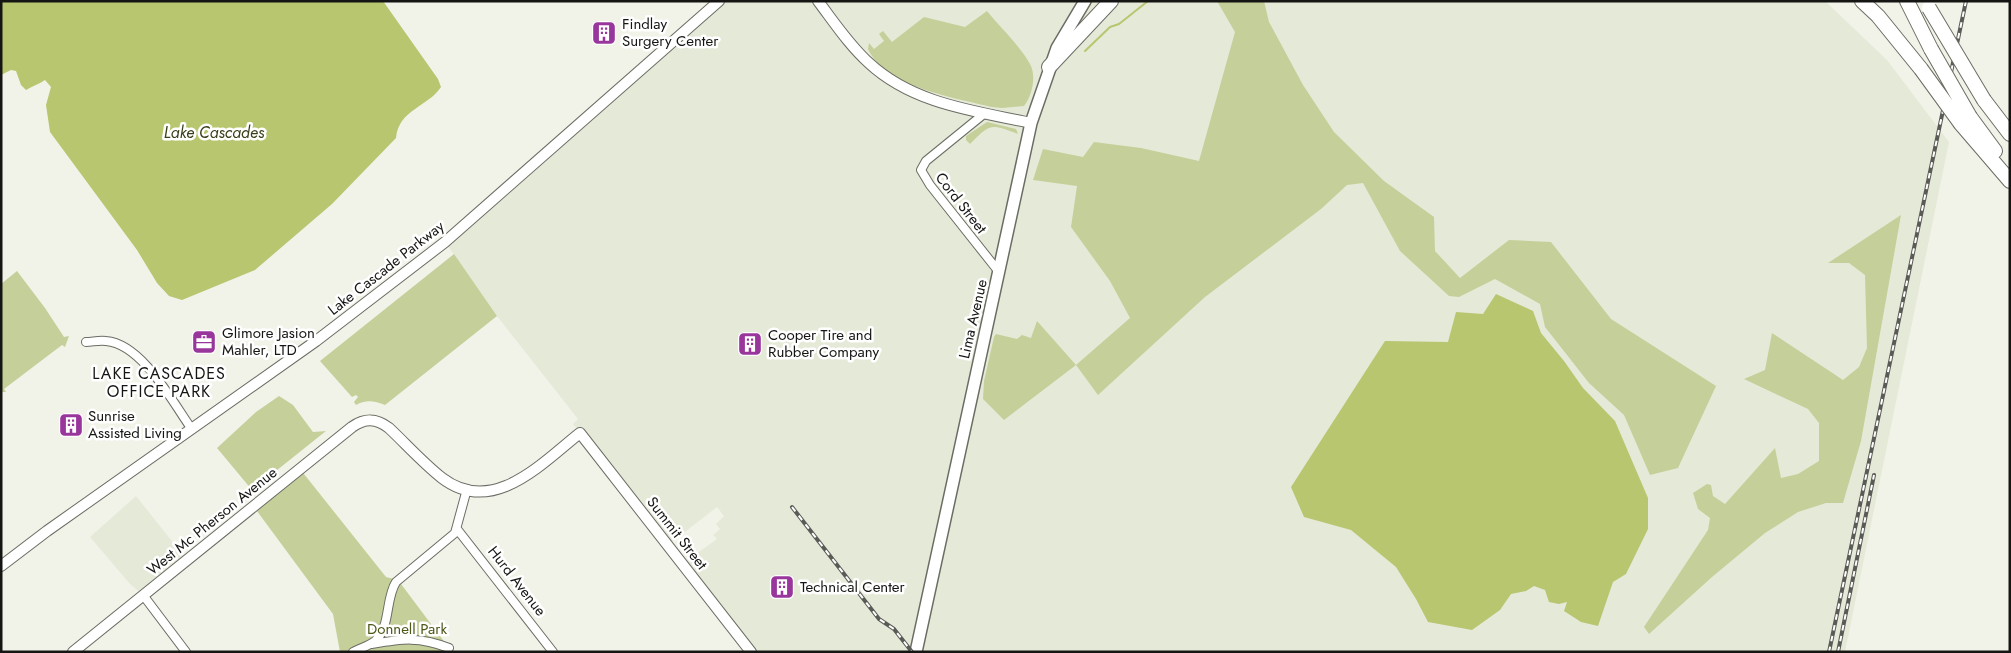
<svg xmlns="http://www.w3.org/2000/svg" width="2011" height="653" font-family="Jost,sans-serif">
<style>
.built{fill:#e5e9d7}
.green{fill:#c5cf99}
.water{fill:#b8c670}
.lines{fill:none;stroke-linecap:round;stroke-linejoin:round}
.stream{stroke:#b8c670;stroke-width:2}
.minor-casing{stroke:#6b6d64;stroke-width:10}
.tertiary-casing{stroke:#6b6d64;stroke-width:12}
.secondary-casing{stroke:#6b6d64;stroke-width:14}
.motorway-casing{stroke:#6b6d64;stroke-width:16}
.minor{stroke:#fff;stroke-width:8}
.tertiary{stroke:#fff;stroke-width:10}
.secondary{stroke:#fff;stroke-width:11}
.motorway{stroke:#fff;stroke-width:14}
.rail-casing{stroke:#5a5b56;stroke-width:4}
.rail{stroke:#fff;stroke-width:2;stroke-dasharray:5.5;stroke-linecap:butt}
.motorway-bridge-casing{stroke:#6b6d64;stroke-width:16;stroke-linecap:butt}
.motorway-bridge{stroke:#fff;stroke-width:14}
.labels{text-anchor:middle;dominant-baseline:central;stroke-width:5;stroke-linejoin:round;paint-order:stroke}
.poi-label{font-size:15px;fill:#151613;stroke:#fff;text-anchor:start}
.street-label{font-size:15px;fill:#151613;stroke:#fff}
.park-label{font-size:15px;fill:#4f5719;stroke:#fff}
.water-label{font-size:16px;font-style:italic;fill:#393f1a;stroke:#fff}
.neighbourhood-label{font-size:16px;letter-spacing:1px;fill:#151613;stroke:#fff}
</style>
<rect width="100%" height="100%" fill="#f1f3e9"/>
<path class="built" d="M719 1H1825L1887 60 1949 142 1845 652H751L682 564 717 539 713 535 720 529 716 524 724 516 717 507 668 545 580 433 573 424 578 419 497 316 445 242Z
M136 496 187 560 143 595 130 584 90 537Z"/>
<path class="green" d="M1217 1H1264L1269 22 1303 85 1334 132 1384 181 1434 217 1435 251 1460 278 1509 240 1551 242 1611 319 1716 386 1678 468 1650 475 1624 415 1589 383 1545 327 1540 304 1495 279 1459 297 1449 296 1400 251 1363 183 1347 185 1321 209 1205 297 1098 395 1076 365 1004 420 983 399 984 381 994 337 996 334 1017 339 1022 335 1031 338 1037 321 1076 365 1130 318 1110 281 1071 227 1077 186 1033 180 1043 149 1083 157 1094 142 1141 148 1199 161 1235 32Z
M987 11C999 26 1023 49 1031 66 1036 78 1032 96 1024 106L1002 108 992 107C955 98 886 87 868 49L869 43 874 49 884 41 879 34 883 31 892 42 924 17 965 27Z
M987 122 1016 129 1018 134C990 124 991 123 970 144L966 140V136Z
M1901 215 1861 441 1843 503H1826L1798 512 1765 533 1712 577 1649 634 1644 627 1708 530 1710 518 1698 509 1693 493 1707 484 1711 485 1713 496 1725 504 1775 448 1781 478 1798 474 1819 461V423L1808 409 1744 379 1765 370 1772 333 1843 380 1859 367 1867 348 1865 275 1849 263H1828Z
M454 254 497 316 385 405C375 401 366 399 356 405L354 402 358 397 356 395 352 397 320 361Z
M17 271 45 308 64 337 69 336 65 347 62 345 4 389 6 392H1V284Z
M279 396 293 405 313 432 326 431 252 490 217 448 256 412Z
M300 469 386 577 398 580 452 652H340L333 614 254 507Z"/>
<path class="water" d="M1 1H383L438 79 441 87C428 107 399 109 396 138L332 204 255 270 182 300 169 296 157 283 137 250 50 132 46 105 51 87 45 80C39 84 33 86 26 90L21 85 16 71 11 70 1 75Z
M1496 294 1533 311 1541 333 1564 361 1583 388 1615 421 1648 498V529L1626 574 1613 582 1598 626 1581 622 1564 611 1567 602 1559 604 1549 602 1545 590 1534 586 1526 591 1511 594 1500 610 1472 630 1428 622 1416 599 1396 567 1351 530 1304 517 1291 487 1385 341 1448 342 1456 312 1483 314Z"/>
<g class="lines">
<path class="stream" d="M1085 51 1110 27 1119 24 1148 1"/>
<defs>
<path id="minor" d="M985 113 926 161 921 170 930 185 999 272
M86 342C92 342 99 340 106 341 142 344 172 401 191 428
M457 529 553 652
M143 595 186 652
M372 644C402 639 419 636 449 648
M353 652C360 648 369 646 375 641 391 627 385 599 396 582L455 533 467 489"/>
<path id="tertiary" d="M818 1C834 22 849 45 869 63 913 104 975 111 1031 123
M1 566 47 531 316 341 445 242 719 1
M73 652 352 427C365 418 376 418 389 428 406 444 423 463 442 478 493 517 542 463 580 433L751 652"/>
<path id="secondary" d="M916 652 1031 123 1057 48 1085 1"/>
<path id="motorway" d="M1862 1 1878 16 1921 69
M1907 1 1931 49
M1049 67 1111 1
M1984 100 2010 134
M1970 117 1995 151
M1961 124 2010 181"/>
</defs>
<use href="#minor" class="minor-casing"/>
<use href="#tertiary" class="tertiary-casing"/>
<use href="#secondary" class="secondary-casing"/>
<use href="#motorway" class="motorway-casing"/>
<use href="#minor" class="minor"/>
<use href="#tertiary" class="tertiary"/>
<use href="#secondary" class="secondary"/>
<use href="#motorway" class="motorway"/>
<defs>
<path id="rail" d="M792 507 879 619 894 629 912 652
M1829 652 1966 1
M1838 652 1874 475"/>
</defs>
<use href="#rail" class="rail-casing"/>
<use href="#rail" class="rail"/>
<defs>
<path id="motorway-bridge" d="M1929 8 1984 100
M1931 49 1970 117
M1921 69 1961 124"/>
</defs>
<use href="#motorway-bridge" class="motorway-bridge-casing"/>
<use href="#motorway-bridge" class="motorway-bridge"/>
</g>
<defs>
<symbol id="building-square" viewBox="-11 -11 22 22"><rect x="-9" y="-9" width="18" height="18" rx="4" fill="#99369c" stroke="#fff"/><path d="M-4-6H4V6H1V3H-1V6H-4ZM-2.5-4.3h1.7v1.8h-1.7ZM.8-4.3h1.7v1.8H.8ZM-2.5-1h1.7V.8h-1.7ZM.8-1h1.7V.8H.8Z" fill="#fff"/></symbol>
<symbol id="office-square" viewBox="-11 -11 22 22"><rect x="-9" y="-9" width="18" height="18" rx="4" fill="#99369c" stroke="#fff"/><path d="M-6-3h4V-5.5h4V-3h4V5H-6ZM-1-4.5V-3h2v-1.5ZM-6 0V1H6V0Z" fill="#fff"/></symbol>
</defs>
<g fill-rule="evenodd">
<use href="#building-square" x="590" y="19" width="28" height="28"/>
<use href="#office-square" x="190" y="328" width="28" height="28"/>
<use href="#building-square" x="736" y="330" width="28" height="28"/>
<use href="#building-square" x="57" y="411" width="28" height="28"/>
<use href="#building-square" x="768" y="573" width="28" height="28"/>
</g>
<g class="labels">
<g class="poi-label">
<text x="622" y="24">Findlay<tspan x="622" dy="17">Surgery Center</tspan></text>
<text x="222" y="333">Glimore Jasion<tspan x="222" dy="17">Mahler, LTD</tspan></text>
<text x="768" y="335">Cooper Tire and<tspan x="768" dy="17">Rubber Company</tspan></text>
<text x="88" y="416">Sunrise<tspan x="88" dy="17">Assisted Living</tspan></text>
<text x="800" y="587">Technical Center</text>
</g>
<g class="street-label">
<text transform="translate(961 203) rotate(52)">Cord Street</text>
<text transform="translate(386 268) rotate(-38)">Lake Cascade Parkway</text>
<text transform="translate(973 319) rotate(-77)">Lima Avenue</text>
<text transform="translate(212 521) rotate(-39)">West Mc Pherson Avenue</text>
<text transform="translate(677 533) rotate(52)">Summit Street</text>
<text transform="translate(517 581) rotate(52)">Hurd Avenue</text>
</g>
<g class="park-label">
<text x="407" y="629">Donnell Park</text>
</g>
<g class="water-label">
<text x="214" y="132">Lake Cascades</text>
</g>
<g class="neighbourhood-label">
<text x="159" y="373">LAKE CASCADES<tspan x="159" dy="18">OFFICE PARK</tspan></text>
</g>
</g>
<rect width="2011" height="653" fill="none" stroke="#151613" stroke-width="5"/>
</svg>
